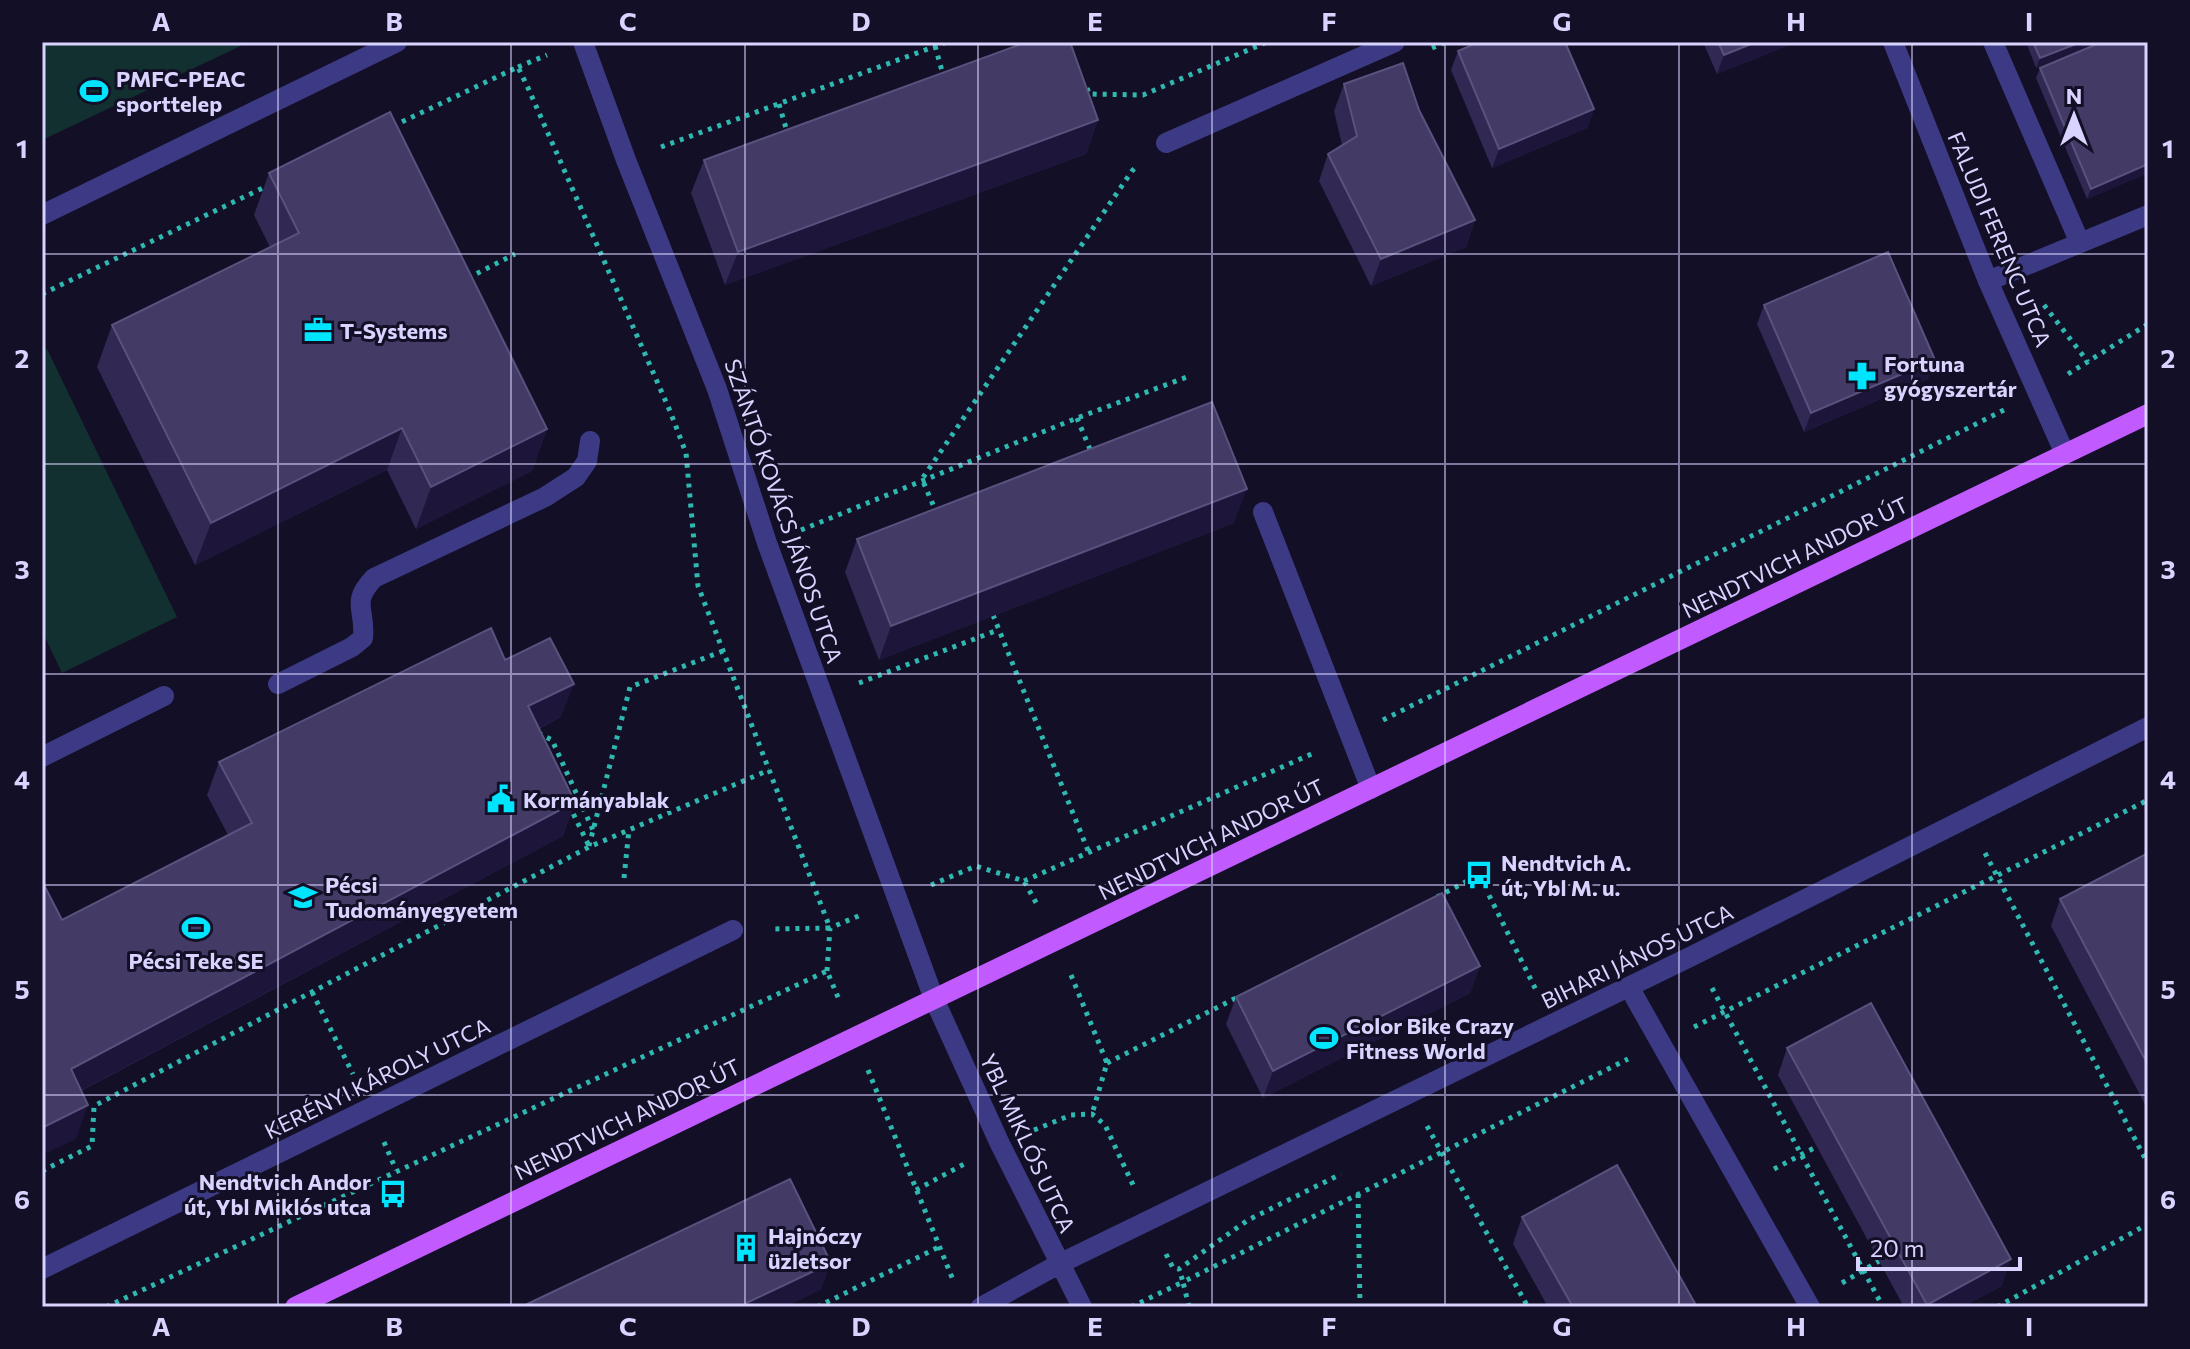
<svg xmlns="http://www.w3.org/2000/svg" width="2190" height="1349" font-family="Commissioner,sans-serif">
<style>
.green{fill:#12302f}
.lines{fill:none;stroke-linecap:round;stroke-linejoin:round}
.path{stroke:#2fb8b0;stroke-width:5;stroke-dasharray:4 6;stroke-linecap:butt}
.service{stroke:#3d3a85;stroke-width:20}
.minor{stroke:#3d3a85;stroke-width:20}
.primary{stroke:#c25bff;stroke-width:20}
.wall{fill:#312854}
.shaded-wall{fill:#1d163a}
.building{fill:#433a66;stroke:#5a527e;stroke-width:2}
.grid{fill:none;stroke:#d9d4ff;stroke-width:2;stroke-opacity:0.55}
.labels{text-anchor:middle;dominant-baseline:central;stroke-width:6;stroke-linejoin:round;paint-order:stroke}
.poi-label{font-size:22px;font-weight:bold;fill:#d9d4ff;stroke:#130f26;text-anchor:start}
.street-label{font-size:22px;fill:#d9d4ff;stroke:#130f26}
.neatline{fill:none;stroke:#d9d4ff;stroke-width:3}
.grid-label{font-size:26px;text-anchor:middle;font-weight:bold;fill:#d9d4ff}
</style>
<rect width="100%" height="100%" fill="#130f26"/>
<path class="green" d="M42 42H249L42 140Z
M47 349 177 617 62 673 42 631V352Z"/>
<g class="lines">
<path class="path" d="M935 46 944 78
M1432 48 1446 42
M518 67 547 55
M1087 88 1089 94 1143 95 1267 42
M779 104 788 135
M393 126 518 67 529 90 670 411 686 453 698 586 830 928 771 929
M661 147 947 42
M468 278 515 254
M42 294 269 185
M2044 305 2088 362
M2068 374 2148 324
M1077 418 1092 454
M937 514 922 479 1132 171 1137 166
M801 530 1077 418 1187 377
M993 615 1089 853
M859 683 998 630
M1383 720 2004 410
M538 733 552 740 593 830
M569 805 589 846
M589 846 630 687 723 651
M1985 853 2148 1164
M624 878 629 829
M1024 881 1316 752
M931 885 976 866 1024 881 1039 908
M1437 897 1479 875 1537 992
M827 971 830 928 863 914
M1071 975 1107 1063 1092 1114
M1712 988 1883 1307
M312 992 353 1074
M1694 1027 2148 800
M1107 1063 1238 997
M868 1070 953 1280
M1427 1126 1528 1307
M1034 1130 1071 1115 1092 1114 1105 1125 1134 1187
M384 1142 396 1170
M1774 1169 1816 1147
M42 1171 92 1146 94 1106 589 847 769 770
M916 1190 968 1162
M1358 1194 1360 1307
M1166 1254 1173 1268 1179 1269 1248 1220 1341 1174
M1842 1283 1879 1261
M106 1307 827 971 840 1002
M817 1307 941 1246
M1131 1307 1183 1282 1179 1269
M1189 1307 1183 1282 1628 1059
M1997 1307 2148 1224"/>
<path class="service" d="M1993 42 2080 243
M1988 281 2148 215
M1263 512 1371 789
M278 684 352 647 363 638C366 609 350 603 374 578L545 497 576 477 587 461 590 441
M42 757 164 696"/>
<path class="minor" d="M583 42 626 160 717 389 767 543 934 999 1000 1144 1082 1307
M1893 42 1988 281 2065 454
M1166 143 1395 42
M42 215 397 42
M1629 987 1810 1307
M42 1269 733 930
M981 1307 1059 1264 1694 955 2148 727"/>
<path class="primary" d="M295 1307 2148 414"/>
</g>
<path class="wall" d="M1703 42H1797L1717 74Z
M2026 42H2148V173L2087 199 2036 78 2040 68 2100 43 2036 68Z
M1458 51 1594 109 1587 128 1492 168 1451 70Z
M1344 84 1419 110 1475 220 1466 247 1371 286 1319 181 1328 154 1342 145 1334 111Z
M1098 120 1086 154 725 285 691 193 704 160Z
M269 173 547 429 532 471 416 529 387 470 195 565 97 367 112 325 270 247 254 215Z
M1764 305 1935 360 1928 379 1804 432 1757 324Z
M1234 523 879 660 845 572 857 539Z
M505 660 561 717 539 729 575 802 563 836 81 1091 76 1139 62 920 228 835 207 795 219 762Z
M2148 858V1110L2051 926 2060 899Z
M1480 966 1470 993 1263 1098 1226 1024 1236 997Z
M1787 1048 2002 1286 1962 1307H1904L1778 1075Z
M1522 1217 1697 1307H1548L1513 1244Z"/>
<path class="shaded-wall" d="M1756 42H1797L1717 74 1724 55Z
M2081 42H2102L2036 68 2040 58Z
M1594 109 1587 128 1492 168 1499 149Z
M1098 120 1086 154 725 285 738 252Z
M2148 164V173L2087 199 2091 189Z
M1475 220 1466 247 1371 286 1381 259Z
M1935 360 1928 379 1804 432 1811 413Z
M402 428 387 470 195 565 211 523Z
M547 429 532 471 416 529 431 487Z
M1247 489 1234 523 879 660 891 626Z
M574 684 561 717 516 740 528 706Z
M575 802 563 836 59 1102 71 1069Z
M1480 966 1470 993 1263 1098 1273 1071Z
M88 1105 76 1139 42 1155V1128Z
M2011 1259 2002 1286 1962 1307H1926L1927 1305Z
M831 1263 821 1290 785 1307H738Z"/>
<path class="building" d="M1027 42H1070L1098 120 738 252 704 160Z
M1479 42H1565L1594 109 1499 149 1458 51Z
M1718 42H1756L1724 55Z
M2033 42H2081L2040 58Z
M2102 42H2148V164L2091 189 2040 68Z
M1403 63 1419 110 1475 220 1381 259 1328 154 1357 136 1344 84Z
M390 112 547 429 431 487 402 428 211 523 112 325 299 233 269 173Z
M1888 252 1935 360 1811 413 1764 305Z
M1212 402 1247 489 891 626 857 539Z
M491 628 505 660 550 638 574 684 528 706 575 802 71 1069 88 1105 42 1128V881L62 920 252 823 219 762Z
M2146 854 2148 858V1065L2060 899Z
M1442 893 1480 966 1273 1071 1236 997Z
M1871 1003 2011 1259 1927 1305 1787 1048Z
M1617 1165 1697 1307H1573L1522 1217Z
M790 1179 831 1263 738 1307H521Z"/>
<path class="grid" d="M278 42V1307M511 42V1307M745 42V1307M978 42V1307M1212 42V1307M1445 42V1307M1679 42V1307M1912 42V1307M42 254H2148M42 464H2148M42 674H2148M42 885H2148M42 1095H2148"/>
<defs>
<symbol id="stadium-bare" viewBox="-9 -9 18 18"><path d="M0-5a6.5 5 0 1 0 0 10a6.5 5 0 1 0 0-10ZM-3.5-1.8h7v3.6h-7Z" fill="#00e5ff" stroke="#130f26" stroke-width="2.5" paint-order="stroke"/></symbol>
<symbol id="office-bare" viewBox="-9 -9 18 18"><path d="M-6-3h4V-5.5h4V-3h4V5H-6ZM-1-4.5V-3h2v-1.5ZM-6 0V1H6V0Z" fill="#00e5ff" stroke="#130f26" stroke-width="2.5" paint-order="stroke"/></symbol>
<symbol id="pharmacy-bare" viewBox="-9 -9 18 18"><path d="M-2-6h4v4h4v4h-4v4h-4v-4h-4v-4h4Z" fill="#00e5ff" stroke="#130f26" stroke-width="2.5" paint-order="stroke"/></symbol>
<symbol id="civic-bare" viewBox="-9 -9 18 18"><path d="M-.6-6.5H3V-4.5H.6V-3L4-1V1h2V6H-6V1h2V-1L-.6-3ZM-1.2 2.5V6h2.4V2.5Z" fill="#00e5ff" stroke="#130f26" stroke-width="2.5" paint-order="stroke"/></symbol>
<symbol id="bus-bare" viewBox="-9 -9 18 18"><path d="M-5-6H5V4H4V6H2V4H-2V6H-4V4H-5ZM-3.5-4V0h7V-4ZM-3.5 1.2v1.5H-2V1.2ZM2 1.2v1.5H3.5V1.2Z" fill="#00e5ff" stroke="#130f26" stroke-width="2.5" paint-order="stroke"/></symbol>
<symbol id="university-bare" viewBox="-9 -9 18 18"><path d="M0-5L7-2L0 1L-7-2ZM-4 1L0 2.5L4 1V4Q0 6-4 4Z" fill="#00e5ff" stroke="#130f26" stroke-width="2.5" paint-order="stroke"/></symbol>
<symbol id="building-bare" viewBox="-9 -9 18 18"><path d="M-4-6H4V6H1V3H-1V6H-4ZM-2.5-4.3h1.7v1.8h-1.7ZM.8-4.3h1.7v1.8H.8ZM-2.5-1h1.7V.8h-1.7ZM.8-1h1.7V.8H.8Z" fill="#00e5ff" stroke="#130f26" stroke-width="2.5" paint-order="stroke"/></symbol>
</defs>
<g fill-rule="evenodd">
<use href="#stadium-bare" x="74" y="71" width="40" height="40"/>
<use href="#office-bare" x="298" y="310" width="40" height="40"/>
<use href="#pharmacy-bare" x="1842" y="356" width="40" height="40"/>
<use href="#civic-bare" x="481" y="779" width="40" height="40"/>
<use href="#bus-bare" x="1459" y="855" width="40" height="40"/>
<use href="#university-bare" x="283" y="877" width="40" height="40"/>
<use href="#stadium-bare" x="176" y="908" width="40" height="40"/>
<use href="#stadium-bare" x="1304" y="1018" width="40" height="40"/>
<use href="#bus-bare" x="373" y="1174" width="40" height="40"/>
<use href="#building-bare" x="726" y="1228" width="40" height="40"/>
</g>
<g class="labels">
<g class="poi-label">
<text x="116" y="78">PMFC-PEAC<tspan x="116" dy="25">sporttelep</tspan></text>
<text x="340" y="330">T-Systems</text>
<text x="1884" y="363">Fortuna<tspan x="1884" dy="25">gyógyszertár</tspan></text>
<text x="523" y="799">Kormányablak</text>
<text x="1501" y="862">Nendtvich A.<tspan x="1501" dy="25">út, Ybl M. u.</tspan></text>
<text x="325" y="884">Pécsi<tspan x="325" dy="25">Tudományegyetem</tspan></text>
<text x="196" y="960" text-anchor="middle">Pécsi Teke SE</text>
<text x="1346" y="1025">Color Bike Crazy<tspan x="1346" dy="25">Fitness World</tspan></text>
<text x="371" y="1181" text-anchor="end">Nendtvich Andor<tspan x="371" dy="25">út, Ybl Miklós utca</tspan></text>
<text x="768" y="1235">Hajnóczy<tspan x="768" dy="25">üzletsor</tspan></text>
</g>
<g class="street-label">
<text transform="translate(2000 239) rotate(67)">FALUDI FERENC UTCA</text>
<text transform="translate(784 511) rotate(71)">SZÁNTÓ KOVÁCS JÁNOS UTCA</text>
<text transform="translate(1795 557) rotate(-26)">NENDTVICH ANDOR ÚT</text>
<text transform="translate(1211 839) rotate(-26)">NENDTVICH ANDOR ÚT</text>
<text transform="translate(1637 956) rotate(-26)">BIHARI JÁNOS UTCA</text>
<text transform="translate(377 1078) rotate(-26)">KERÉNYI KÁROLY UTCA</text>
<text transform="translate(627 1119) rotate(-26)">NENDTVICH ANDOR ÚT</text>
<text transform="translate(1028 1143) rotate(65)">YBL MIKLÓS UTCA</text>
</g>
</g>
<rect width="2190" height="1349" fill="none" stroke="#130f26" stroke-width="88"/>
<g transform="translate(2074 116)" stroke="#130f26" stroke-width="6" paint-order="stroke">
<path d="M0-6L14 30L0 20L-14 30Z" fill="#d9d4ff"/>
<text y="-12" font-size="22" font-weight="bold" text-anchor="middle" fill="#d9d4ff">N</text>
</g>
<path d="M1858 1257v12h162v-12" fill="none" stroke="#d9d4ff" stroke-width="4"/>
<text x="1870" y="1257" font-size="24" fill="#d9d4ff" stroke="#130f26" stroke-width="6" paint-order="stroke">20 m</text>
<rect x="44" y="44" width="2102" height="1261" class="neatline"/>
<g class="grid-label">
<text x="161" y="31">A</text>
<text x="394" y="31">B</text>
<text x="628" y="31">C</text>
<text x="861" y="31">D</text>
<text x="1095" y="31">E</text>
<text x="1329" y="31">F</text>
<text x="1562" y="31">G</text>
<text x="1796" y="31">H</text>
<text x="2029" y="31">I</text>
<text x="22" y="158">1</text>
<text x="2168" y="158">1</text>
<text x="22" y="368">2</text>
<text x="2168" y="368">2</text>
<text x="22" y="579">3</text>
<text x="2168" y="579">3</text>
<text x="22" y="789">4</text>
<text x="2168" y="789">4</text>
<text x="22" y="999">5</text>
<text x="2168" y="999">5</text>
<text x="22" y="1209">6</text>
<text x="2168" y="1209">6</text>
<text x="161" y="1336">A</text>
<text x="394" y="1336">B</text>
<text x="628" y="1336">C</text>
<text x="861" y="1336">D</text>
<text x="1095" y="1336">E</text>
<text x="1329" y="1336">F</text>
<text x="1562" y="1336">G</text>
<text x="1796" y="1336">H</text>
<text x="2029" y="1336">I</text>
</g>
</svg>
